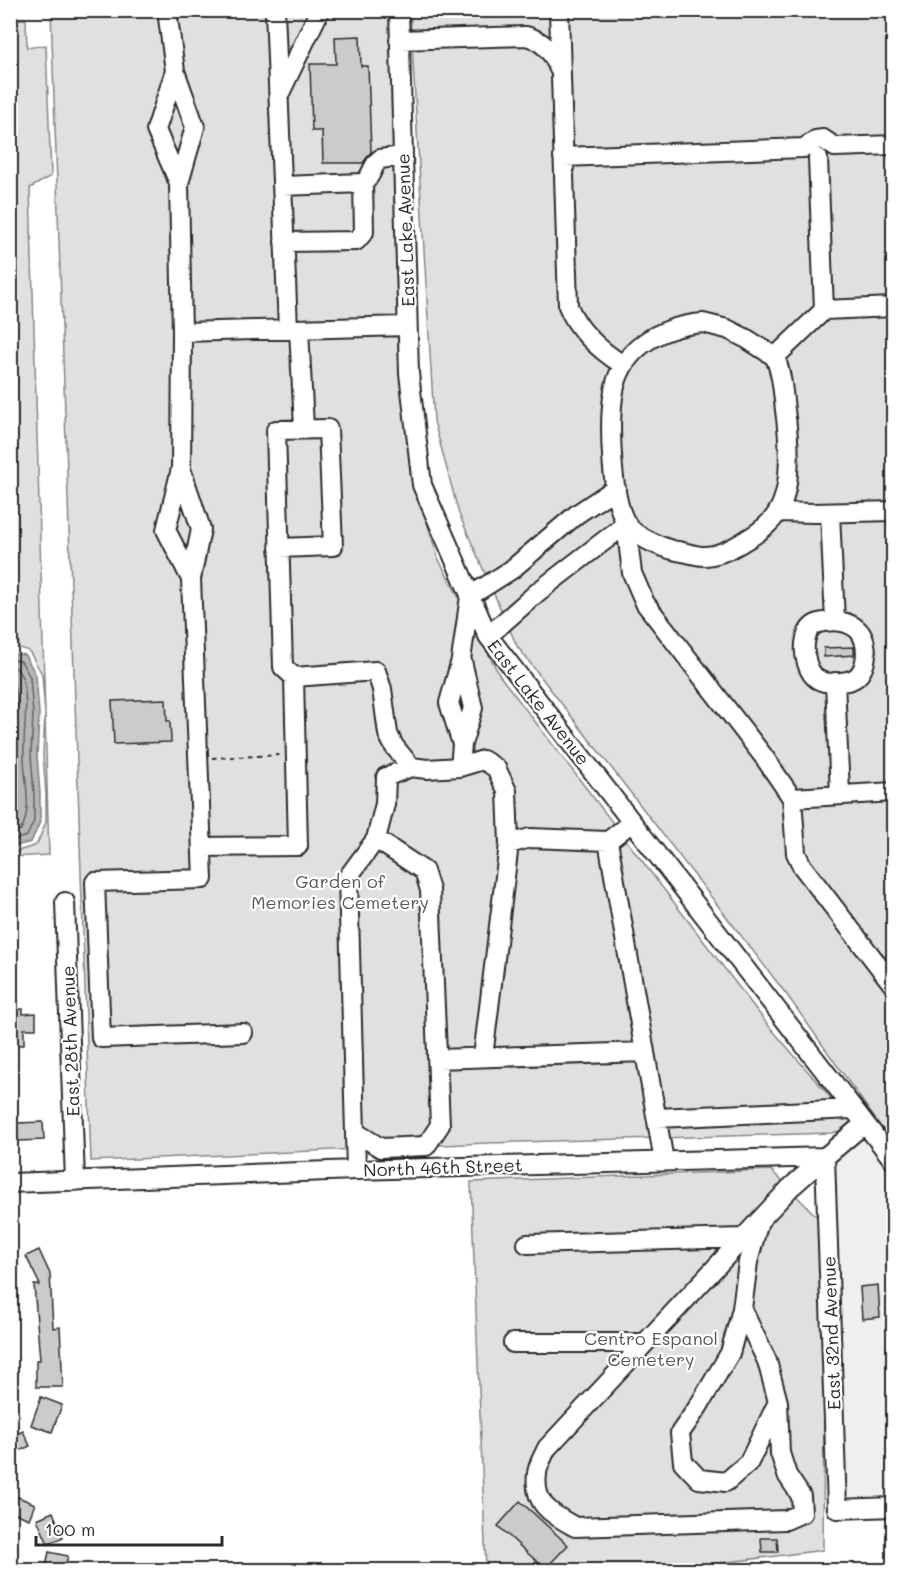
<svg xmlns="http://www.w3.org/2000/svg" width="904" height="1581" font-family="Mali,sans-serif">
<style>
.built{fill:#efefef}
.green{fill:#e0e0e0;stroke:#868686;stroke-width:1.5}
.water{fill:#b6b6b6;stroke:#7e7e7e;stroke-width:1.5}
.lines{fill:none;stroke-linecap:round;stroke-linejoin:round}
.shore{stroke:#636363;stroke-width:1.5}
.building{fill:#cbcbcb;stroke:#2b2b2b;stroke-width:1.5}
.minor-casing{stroke:#2b2b2b;stroke-width:22}
.path{stroke:#2b2b2b;stroke-width:2;stroke-dasharray:4.5 4.5;stroke-linecap:butt}
.minor{stroke:#fff;stroke-width:18}
.labels{text-anchor:middle;dominant-baseline:central;stroke-width:4.5;stroke-linejoin:round;paint-order:stroke}
.street-label{font-size:18px;fill:#2b2b2b;stroke:#fff}
.park-label{font-size:18px;fill:#585858;stroke:#fff}
</style>
<rect width="100%" height="100%" fill="#fff"/>
<filter id="ink" filterUnits="userSpaceOnUse"><feTurbulence type="fractalNoise" baseFrequency=".0167" numOctaves="2"/><feDisplacementMap in="SourceGraphic" scale="12" xChannelSelector="R" yChannelSelector="G"/><feConvolveMatrix kernelMatrix="1 2 1 2 8 2 1 2 1" color-interpolation-filters="sRGB"/></filter>
<g filter="url(#ink)">
<path class="built" d="M863 1134 893 1172V1500L844 1503 832 1159Z"/>
<path class="green" d="M51 11H389L399 372 410 467 438 558 500 676 768 1025 855 1126 832 1133 487 1143 91 1161Z
M410 11H893V1144L787 995 517 646 459 514 434 421Z
M26 19 27 48 46 45 51 176 30 188 49 855 11 857V853L34 846 37 844 46 822V794L43 755 45 714 42 674 29 651 19 648 17 624 10 635V20Z
M771 1170 825 1225 823 1550 666 1570H486L471 1182Z"/>
<path class="water" d="M10 653 25 655 36 675 39 714 37 755 40 794V822L31 842 11 847Z"/>
<g class="lines">
<path class="shore" d="M10 659 21 661 30 677 33 714 31 755 34 794V821L27 836 10 841
M10 666 16 668C19 672 22 676 23 680 29 705 23 731 24 756 24 780 33 808 21 830L10 833
M10 676C22 695 14 734 15 756 15 775 23 806 15 823L10 824"/>
</g>
<path class="building" d="M360 36 361 66H368L371 152 363 163H323L322 131H312L310 64H336L335 37Z
M854 647V655L824 657V648Z
M166 699 167 721H170L171 742 114 744 112 701Z
M10 1009H23V1014L36 1013V1029H24V1045H10Z
M43 1122 44 1140 18 1141 17 1123Z
M39 1250 50 1274 53 1328 60 1327 63 1387H36V1360H40L34 1285H40L26 1256Z
M878 1285 880 1317 862 1319 860 1287Z
M41 1397 62 1405 52 1432 31 1425Z
M23 1431 30 1446 13 1454 10 1448V1437Z
M13 1495 35 1504 29 1519 10 1511Z
M520 1501 568 1545 545 1569 498 1526Z
M53 1512 63 1538 48 1544 37 1519Z
M761 1538H777L778 1552H762Z
M49 1552 68 1556 64 1570H45Z"/>
<g class="lines">
<defs>
<path id="minor" d="M167 10 175 71 156 130 179 183 182 332
M275 10 288 329
M399 10 409 373 422 485 488 636 894 1161
M559 10 568 306C578 331 601 351 623 365
M399 40 526 36C543 40 553 53 559 69
M175 71 195 127 179 183
M279 95 320 10
M563 157 804 148 816 140 823 139 835 147 894 145
M282 186 363 183C373 176 371 166 380 159L402 156
M284 242 356 241 364 232 363 183
M824 310 894 307
M703 323 727 329 747 339 775 357C782 374 783 392 785 410 789 439 793 488 777 513 770 525 758 533 746 540 735 547 718 556 704 556 695 556 686 552 677 551 663 548 634 537 626 523 611 498 609 426 613 397 619 349 658 327 703 323Z
M299 329 304 428
M775 357 824 310 818 158
M181 469 166 530 191 579
M778 512 813 513 894 511
M830 513 835 621C828 622 819 621 813 626 799 637 804 673 819 680 826 684 839 683 847 681 869 678 871 641 857 629 850 623 843 622 835 621
M488 636 539 591 626 524 632 573 645 603 764 757 792 798 796 853 802 866 894 986
M462 661 473 708 462 744
M294 677 376 671 382 689 388 734 394 746 411 767
M835 682 840 794
M460 767 483 760 496 768 507 791 509 844
M792 798 894 792
M632 822 608 841 664 1161
M202 847 298 846 294 677 283 667 276 430 328 429 333 546 279 548
M65 902 75 1181
M243 1033 101 1038 95 882 203 879 191 579 201 529 181 469 182 332 407 326
M483 1057 509 844 530 838 608 841
M438 1059 645 1052
M657 1118 852 1109
M355 1132 381 1148 426 1146 440 1125 430 890 424 871 376 839
M825 1157 837 1509 894 1507
M356 1170 348 877 376 839 385 804 386 777 411 767 427 769 460 767 462 744 449 703 461 660 470 596 511 570 577 514 616 488
M10 1183 356 1170 825 1157 864 1124
M759 1221 748 1262 742 1309 767 1361 778 1402 780 1453 787 1475 801 1496 802 1513 786 1520 575 1527C552 1514 533 1505 537 1474 537 1466 544 1455 547 1448L759 1221 790 1188 825 1157
M527 1244 743 1238
M742 1309 730 1353 698 1407 680 1433 683 1462 699 1479 726 1482 749 1462 776 1406
M513 1343H645"/>
</defs>
<use href="#minor" class="minor-casing"/>
<path class="path" d="M212 758 281 755"/>
<use href="#minor" class="minor"/>
</g>
</g>
<g class="labels">
<g class="street-label">
<text transform="translate(405 230) rotate(-92)">East Lake Avenue</text>
<text transform="translate(539 702) rotate(52)">East Lake Avenue</text>
<text transform="translate(70 1041) rotate(-92)">East 28th Avenue</text>
<text transform="translate(443 1167) rotate(-2)">North 46th Street</text>
<text transform="translate(831 1333) rotate(-92)">East 32nd Avenue</text>
</g>
<g class="park-label">
<text x="340" y="881">Garden of<tspan x="340" dy="21">Memories Cemetery</tspan></text>
<text x="651" y="1338">Centro Espanol<tspan x="651" dy="21">Cemetery</tspan></text>
</g>
</g>
<rect width="904" height="1581" fill="none" stroke="#fff" stroke-width="36"/>
<rect x="18" y="18" width="868" height="1545" fill="none" stroke="#2b2b2b" stroke-width="2" filter="url(#ink)"/>
<path d="M36 1536v9h186v-9" fill="none" stroke="#2b2b2b" stroke-width="3"/>
<text x="45" y="1536" font-size="18" fill="#2b2b2b" stroke="#ffffff" stroke-width="4.5" paint-order="stroke">100 m</text>
</svg>
